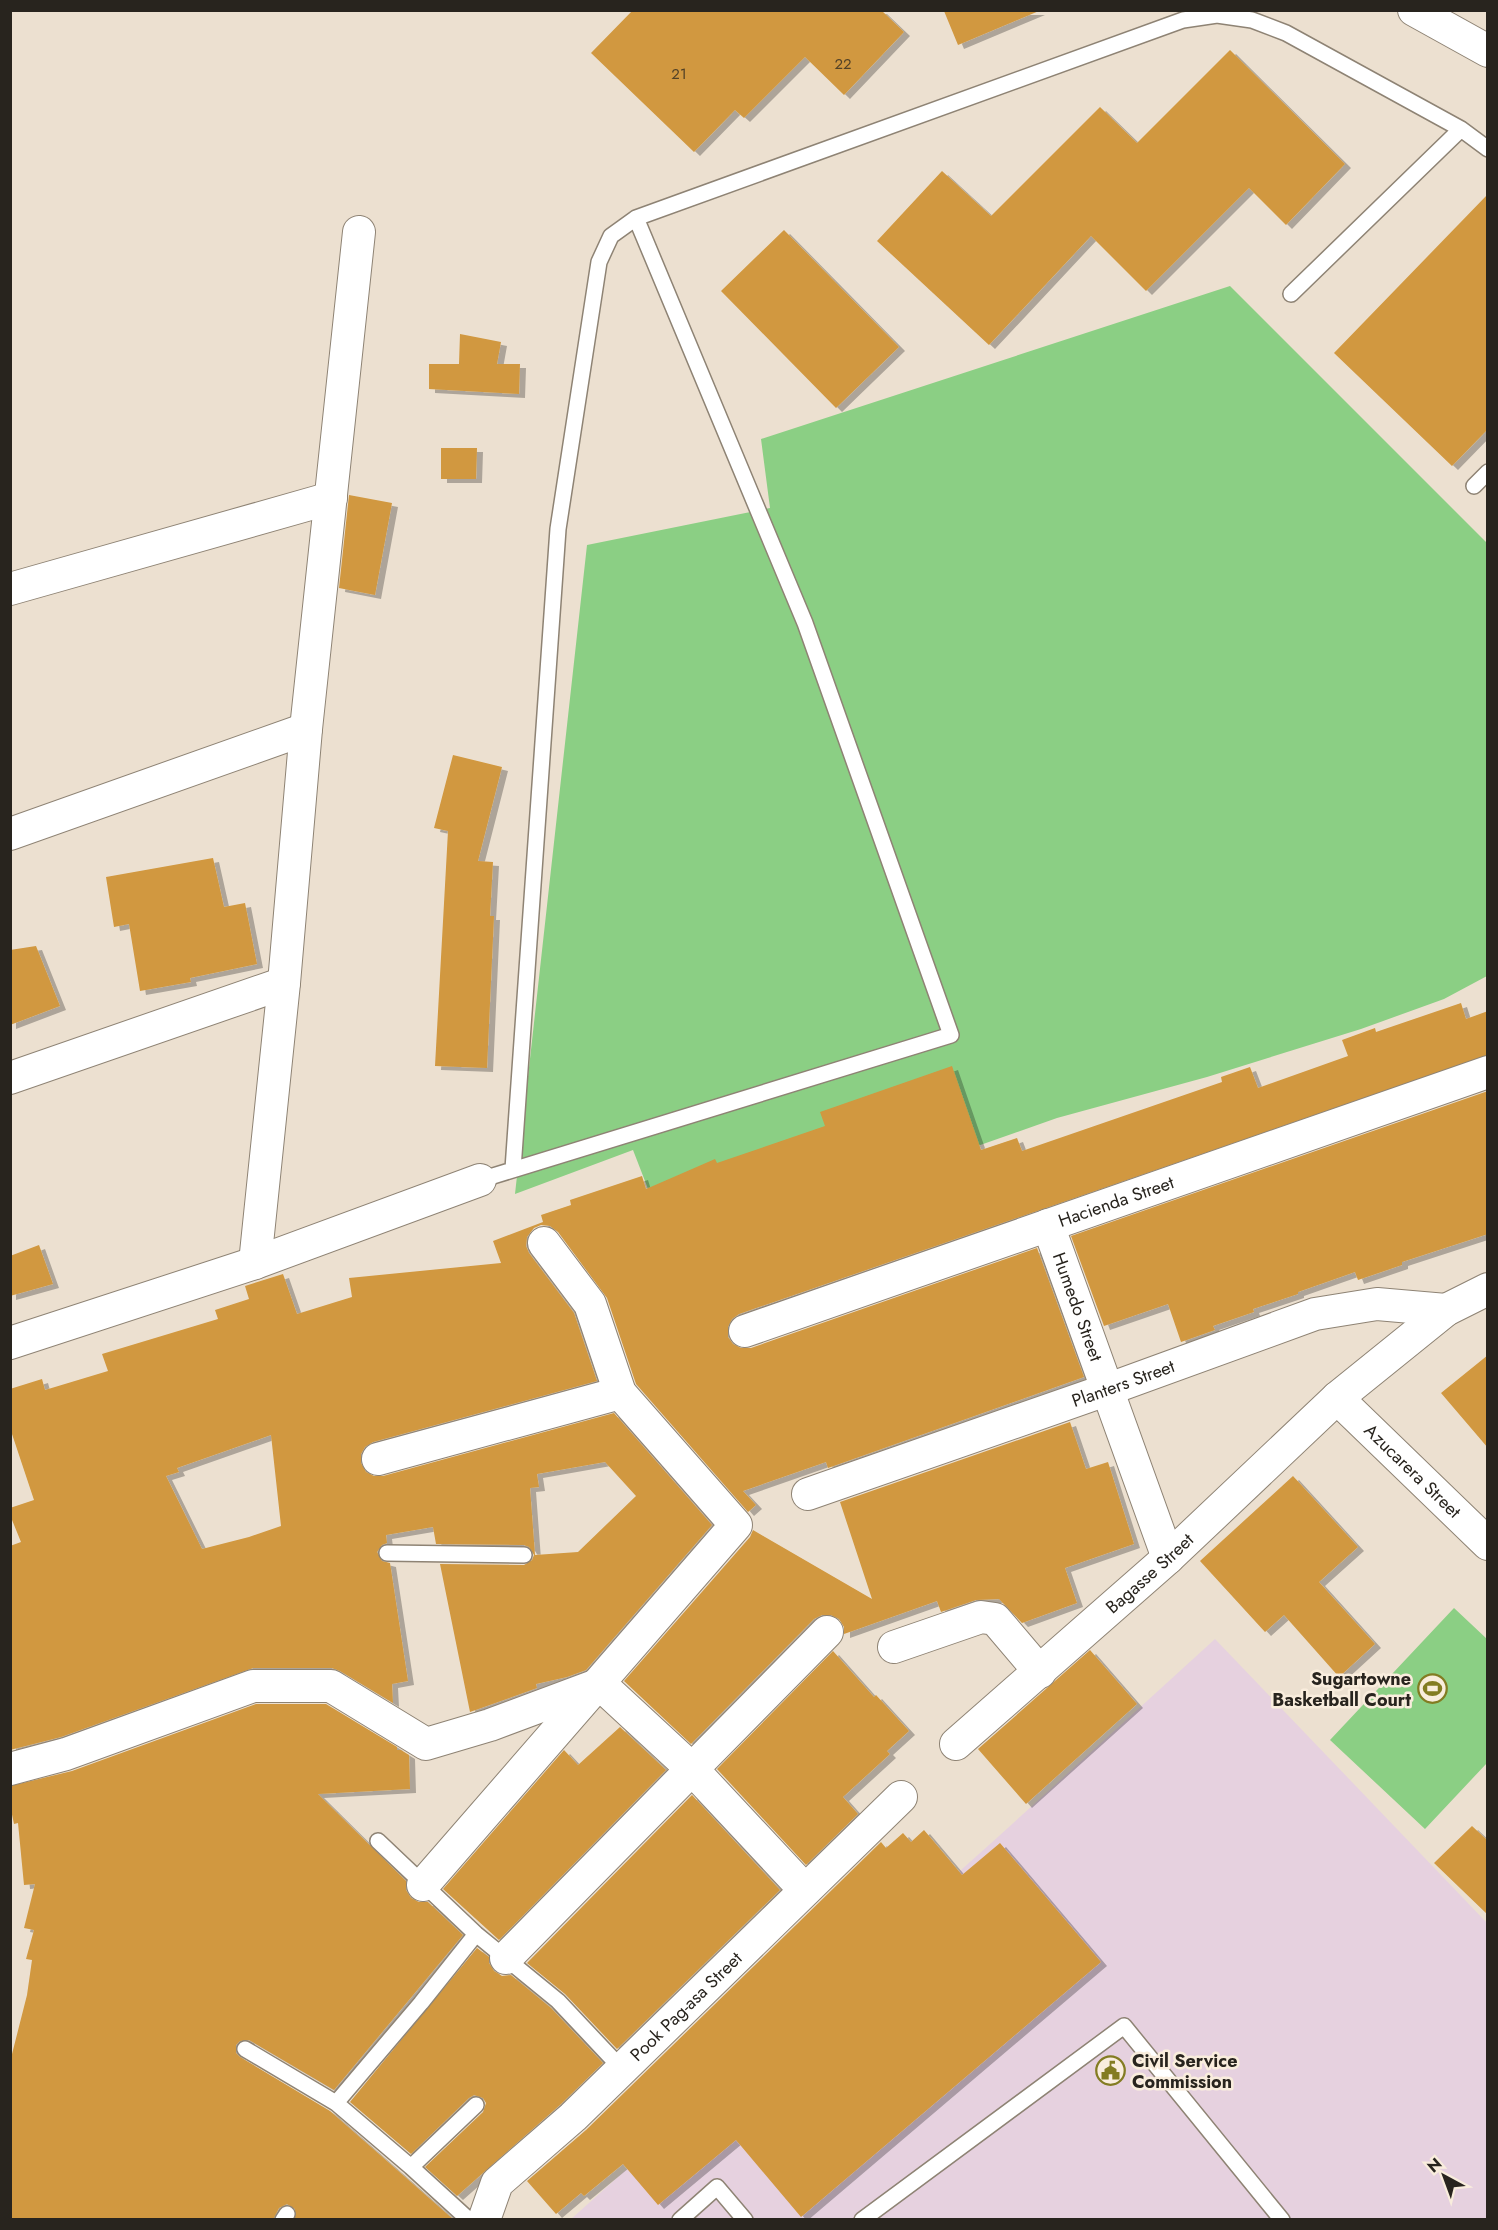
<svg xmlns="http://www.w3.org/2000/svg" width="1498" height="2230" font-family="Jost,sans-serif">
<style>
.commercial{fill:#e6d1df}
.green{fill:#8bcf84}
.building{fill:#d1983f;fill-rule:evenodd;filter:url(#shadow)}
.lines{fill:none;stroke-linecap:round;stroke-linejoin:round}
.lane-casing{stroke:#8e8374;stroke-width:18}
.street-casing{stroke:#8e8374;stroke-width:34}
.lane{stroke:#fff;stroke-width:15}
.street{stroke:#fff;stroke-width:32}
.labels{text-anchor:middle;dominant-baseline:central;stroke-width:5;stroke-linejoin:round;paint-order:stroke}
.number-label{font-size:15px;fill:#524126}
.street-label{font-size:18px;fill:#28241e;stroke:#f9eddd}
.poi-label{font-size:18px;font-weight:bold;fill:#28241e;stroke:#f9eddd;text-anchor:end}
</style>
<defs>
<filter id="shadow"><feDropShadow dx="6" dy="4" stdDeviation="0" flood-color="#0004"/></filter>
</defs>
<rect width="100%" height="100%" fill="#ece0d0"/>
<path class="commercial" d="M1215 1639 1487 1923V2219L570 2220 999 1836Z"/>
<path class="green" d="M1230 286 1487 543V976L1444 999 1361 1029 1207 1077 1057 1118 750 1226 679 1269 633 1150 515 1194 587 545 770 508 761 439Z
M1454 1608 1487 1639V1763L1425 1829 1330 1740Z"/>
<path class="building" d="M633 10H881L904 32 844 95 805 57 744 118 735 110 694 152 591 53Z
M944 11H1039L958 45Z
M1230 50 1345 164 1286 225 1249 188 1146 291 1091 236 989 345 877 241 942 171 991 216 1100 107 1137 143Z
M1488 194V429L1452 466 1334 353Z
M784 230 899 347 836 408 721 291Z
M460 334 501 342 497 364H520L519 394 429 389V364H459Z
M441 448H477L476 479H441Z
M349 495 392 503 375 595 339 588Z
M453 755 502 767 478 861 493 862 490 916H494L487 1068 435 1066 448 831 434 828Z
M213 858 224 907 245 903 257 964 190 978 191 982 140 991 129 924 114 927 106 877Z
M36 946 60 1006 10 1025V950Z
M1461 1003 1466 1019 1488 1011V1055L739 1314 732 1319 728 1327V1337L733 1344 741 1348H751L1037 1248 1084 1377 828 1468 826 1462 743 1491 756 1505 748 1512 636 1384 607 1298 558 1232 550 1226 541 1225 534 1228 527 1237 526 1246 529 1253 574 1313 597 1381 373 1442 365 1447 361 1454V1463L366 1472 374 1476H383L614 1413 712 1525 586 1670 567 1677 536 1684 537 1688 470 1712 440 1564 524 1565 532 1560 534 1555 529 1547 524 1545 436 1544 433 1527 386 1535 387 1543 382 1545 377 1552 382 1561 390 1563 408 1681 392 1684 393 1703 340 1671 332 1668H253L61 1737 10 1750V1546L21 1542 10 1515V1508L34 1500 10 1428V1389L42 1379 45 1390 108 1371 102 1354 218 1319 215 1310 249 1299 245 1286 283 1274 297 1314 352 1297 349 1278 501 1263 493 1241 543 1222 541 1215 571 1205 570 1200 642 1176 646 1189 715 1159 717 1163 825 1126 820 1112 952 1066 981 1150 1017 1138 1022 1151 1222 1082 1221 1077 1250 1067 1258 1088 1348 1056 1342 1040 1375 1028 1376 1032ZM271 1435 281 1526 249 1537 202 1549 166 1476 179 1472 177 1468ZM605 1462 636 1496 578 1552 535 1555 530 1488 539 1487 537 1474Z
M1488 1091V1234L1402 1262V1265L1358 1280 1355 1272 1298 1292V1294L1253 1309 1254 1312 1213 1326 1215 1330 1181 1342 1168 1304 1104 1326 1071 1236Z
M39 1245 53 1284 10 1296V1256Z
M1488 1355V1448L1441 1393Z
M1070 1422 1086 1469 1108 1462 1134 1544 1065 1568 1077 1603 1022 1623 999 1599 976 1600 941 1612 937 1601 844 1634V1627L839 1619 831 1615H822L814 1619 691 1744 624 1681 750 1537 753 1530 872 1599 840 1502Z
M1293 1476 1358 1547 1319 1582 1375 1644 1339 1677 1284 1615 1265 1632 1200 1561Z
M1090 1650 1137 1704 1026 1804 978 1749Z
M833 1651 874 1697 876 1695 909 1731 887 1751 890 1754 843 1797 858 1814 806 1865 717 1769Z
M256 1704H326L397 1747V1750H401L409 1755 410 1789 318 1794 406 1881V1890L411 1898 419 1902H428L463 1935 334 2090 249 2040 240 2041 236 2045V2053L240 2057 330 2111 454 2220H295V2209L287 2204 279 2208 273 2220H10V2062L27 1995 32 1960 26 1959 34 1930 24 1928 35 1884 24 1885 18 1823 14 1824 10 1805V1786L72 1771Z
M620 1727 666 1770 499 1940 443 1889 564 1750 578 1765Z
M692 1795 780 1890 617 2049 565 1994 527 1963Z
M1472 1826 1488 1841V1915L1434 1863Z
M924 1830 962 1875 1000 1843 1101 1962 801 2217 736 2140 658 2205 623 2164 584 2196 581 2193 556 2214 527 2181 586 2130 881 1842 886 1848 903 1833 911 1842Z
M477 1948 489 1957V1963L494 1971 502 1976 511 1975 551 2008 603 2063 561 2104 457 2196 425 2167 483 2112 486 2103 483 2098 474 2095 469 2098 411 2154 350 2102Z"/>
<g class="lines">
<defs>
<path id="lane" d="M1291 294 1461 129
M1474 486 1488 472
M513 1169 558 529 599 262 611 236 636 218 1183 20 1217 15 1252 20 1286 33 1461 129 1488 149
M480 1180 951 1035 805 623 636 218
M387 1553 524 1555
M378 1841 476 1934 558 2001 622 2069
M245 2049 336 2103 411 2167 469 2220
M336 2103 421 2003 476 1934
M411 2167 476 2105
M283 2220 287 2214
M680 2220 717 2187 745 2220
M862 2220 1124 2026 1282 2220"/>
<g id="street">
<path d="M1414 10 1488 51"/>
<path d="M10 589 331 498"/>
<path d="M10 834 306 729"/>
<path d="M10 1078 284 983"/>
<path id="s1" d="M1048 1225 1168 1558"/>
<path d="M255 1263 284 983 306 729 359 232"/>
<path id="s2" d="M745 1331 1488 1072"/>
<path d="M10 1343 255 1263 480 1180"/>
<path id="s3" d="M1337 1398 1488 1544"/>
<path d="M378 1459 620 1393"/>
<path id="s4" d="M808 1494 1109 1389 1315 1314 1377 1304 1446 1310"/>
<path d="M894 1647 981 1617 995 1619 1040 1672"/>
<path id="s5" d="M956 1744 1168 1558 1337 1398 1446 1310 1488 1289"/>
<path d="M10 1769 66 1754 253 1686H331L426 1744 490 1725 600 1684 692 1769 805 1890"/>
<path d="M423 1885 736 1525 620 1393 590 1304 544 1243"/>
<path d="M506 1958 827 1632"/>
<path id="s6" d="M484 2220 497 2183 573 2117 901 1797"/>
</g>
</defs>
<use href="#lane" class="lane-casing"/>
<use href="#street" class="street-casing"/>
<use href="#lane" class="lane"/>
<use href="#street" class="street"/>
</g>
<defs>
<symbol id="stadium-ring" viewBox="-11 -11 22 22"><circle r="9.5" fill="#f9eddd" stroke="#837c22" stroke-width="1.5"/><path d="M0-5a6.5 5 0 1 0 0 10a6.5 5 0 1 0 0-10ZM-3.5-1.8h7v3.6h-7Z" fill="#837c22"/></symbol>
<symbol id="civic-ring" viewBox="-11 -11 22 22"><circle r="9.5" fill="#f9eddd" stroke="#837c22" stroke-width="1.5"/><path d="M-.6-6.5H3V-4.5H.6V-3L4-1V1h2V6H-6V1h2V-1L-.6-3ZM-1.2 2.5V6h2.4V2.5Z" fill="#837c22"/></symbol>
</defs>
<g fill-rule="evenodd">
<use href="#stadium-ring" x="1416" y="1672" width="33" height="33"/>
<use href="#civic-ring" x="1094" y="2054" width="33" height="33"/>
</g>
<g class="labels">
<g class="number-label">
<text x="843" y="64">22</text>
<text x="679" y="74">21</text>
</g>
<g class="street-label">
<text stroke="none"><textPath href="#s2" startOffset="393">Hacienda Street</textPath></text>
<text stroke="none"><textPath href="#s1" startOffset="87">Humedo Street</textPath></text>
<text stroke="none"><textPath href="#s4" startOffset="334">Planters Street</textPath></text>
<text stroke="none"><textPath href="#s3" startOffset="105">Azucarera Street</textPath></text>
<text stroke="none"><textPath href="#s5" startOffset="258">Bagasse Street</textPath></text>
<text stroke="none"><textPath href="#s6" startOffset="298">Pook Pag-asa Street</textPath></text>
</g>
<g class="poi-label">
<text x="1411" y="1679">Sugartowne<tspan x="1411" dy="21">Basketball Court</tspan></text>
<text x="1132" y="2061" text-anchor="start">Civil Service<tspan x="1132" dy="21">Commission</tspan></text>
</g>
</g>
<rect width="1498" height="2230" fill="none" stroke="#28241e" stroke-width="24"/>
<g transform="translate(1444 2176) rotate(319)" stroke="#f9eddd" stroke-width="4.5" paint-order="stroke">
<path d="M0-4.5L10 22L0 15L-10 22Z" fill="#28241e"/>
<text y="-9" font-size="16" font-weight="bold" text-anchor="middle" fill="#28241e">N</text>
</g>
</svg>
